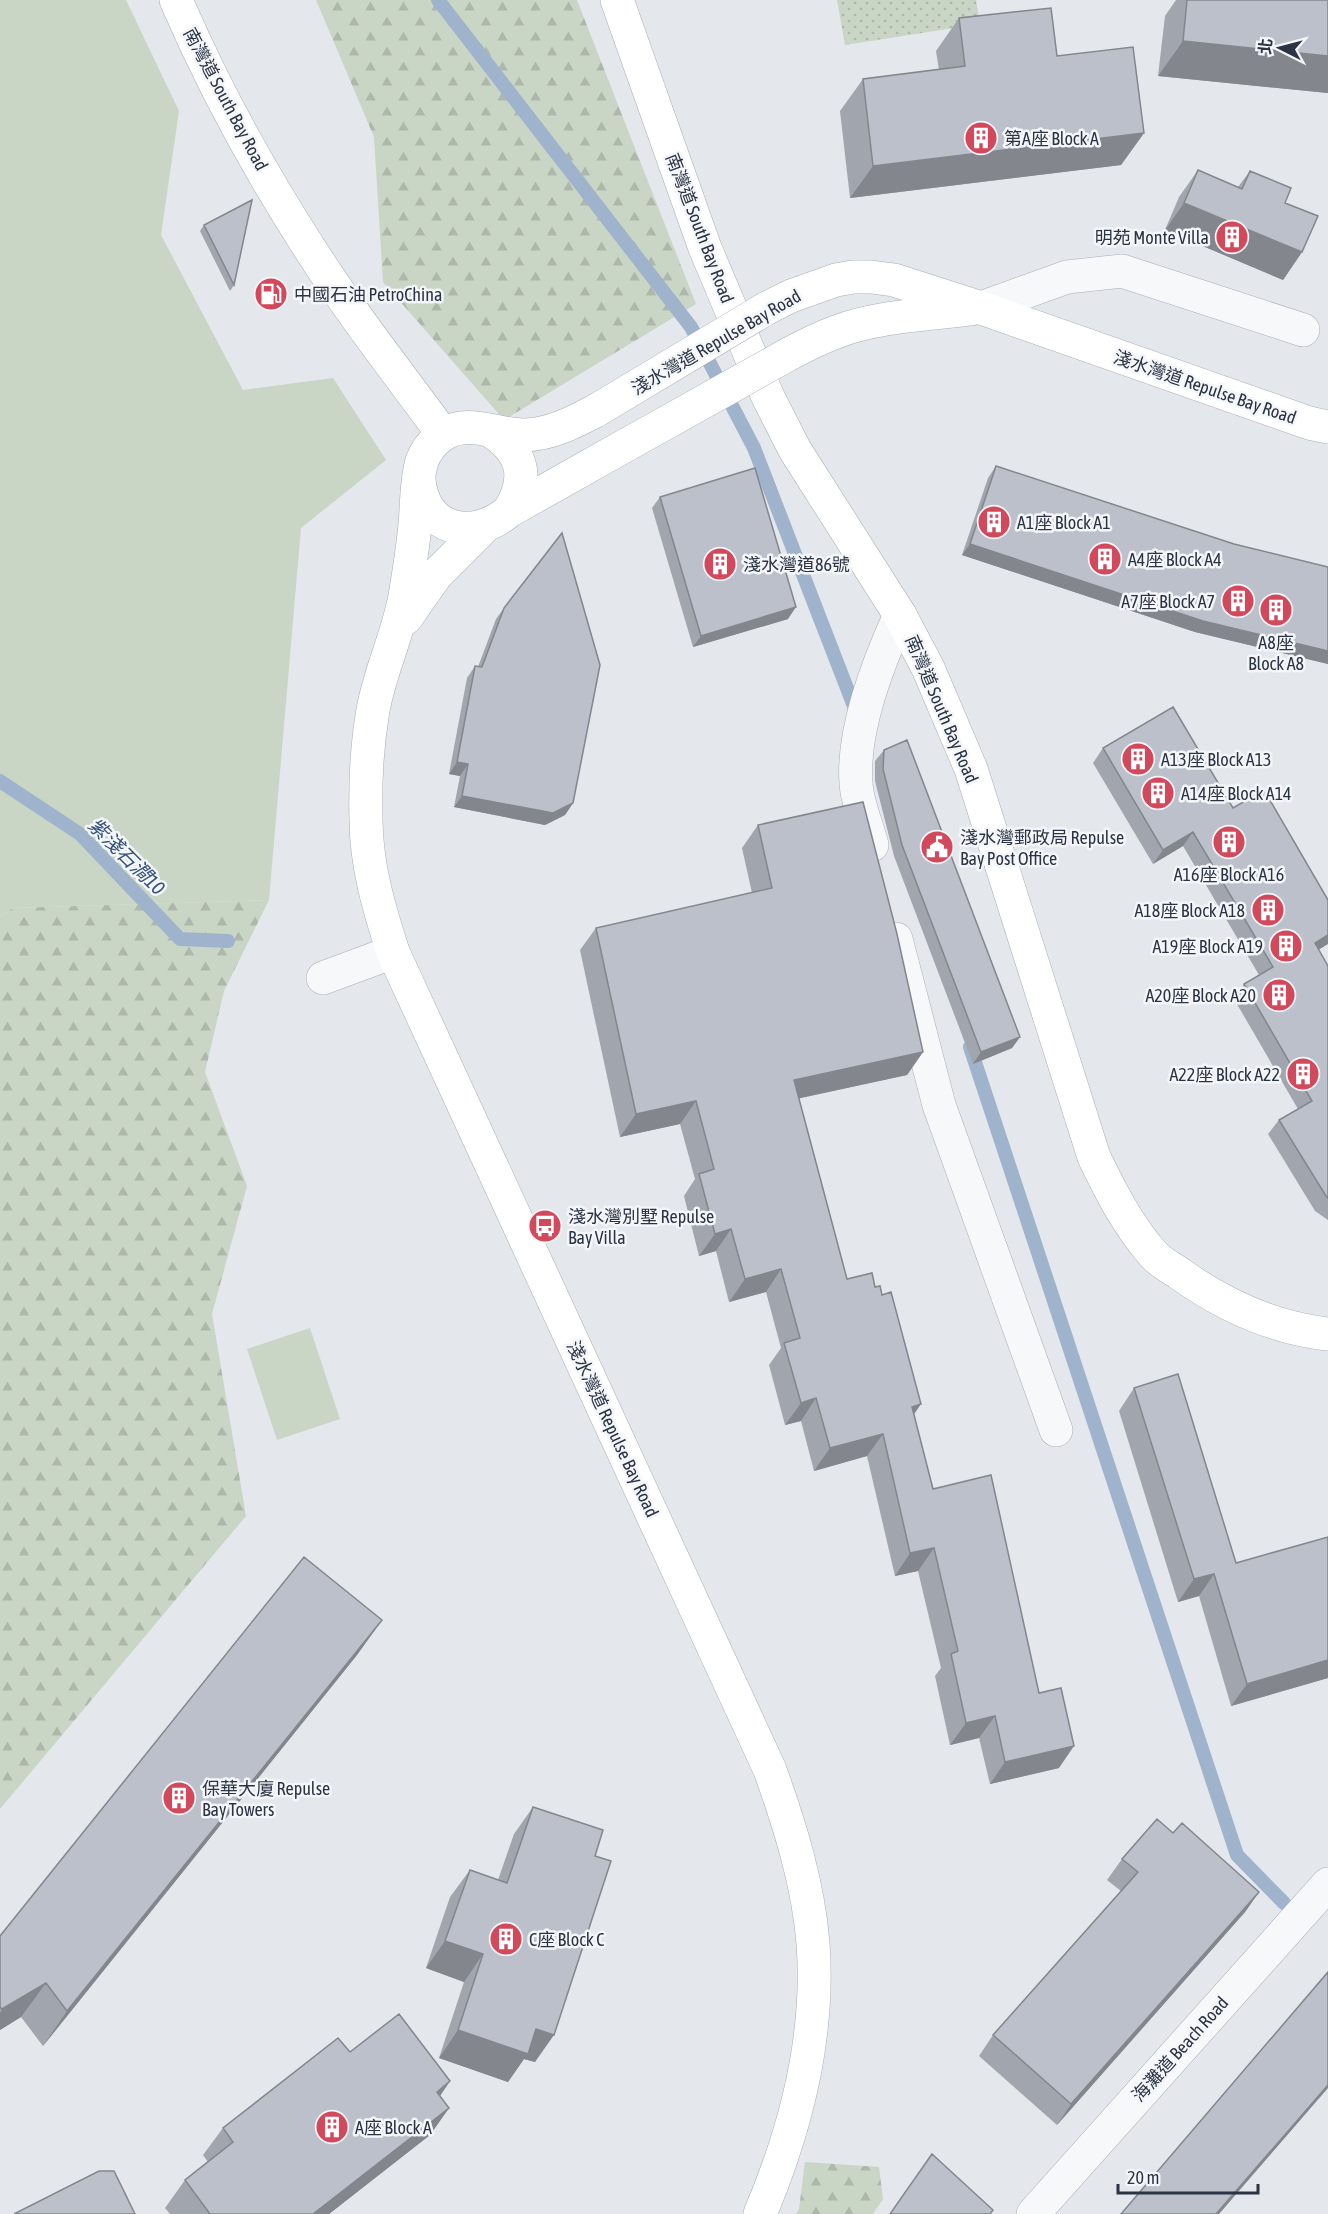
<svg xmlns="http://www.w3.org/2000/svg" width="1328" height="2214" font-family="'Asap Condensed','Noto Sans TC',sans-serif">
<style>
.grass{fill:#c9d6c5}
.forest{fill:url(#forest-firs)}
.park{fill:url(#park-dots)}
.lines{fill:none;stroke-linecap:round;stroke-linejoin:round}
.stream{stroke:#9fb4cc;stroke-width:14}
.street-casing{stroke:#a9aeb7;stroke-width:34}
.secondary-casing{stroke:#a9aeb7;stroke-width:34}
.street{stroke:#f7f8fa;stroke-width:33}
.secondary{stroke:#fff;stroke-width:33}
.secondary-bridge-casing{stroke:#a9aeb7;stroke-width:34;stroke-linecap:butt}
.secondary-bridge{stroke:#fff;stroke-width:33}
.wall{fill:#a1a5ae}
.shaded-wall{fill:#83868d}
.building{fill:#bbc0ca;stroke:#83868d;stroke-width:1.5}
.labels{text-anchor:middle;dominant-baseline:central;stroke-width:5;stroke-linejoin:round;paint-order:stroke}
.street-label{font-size:18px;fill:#2b3445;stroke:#f4f6f9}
.poi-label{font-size:18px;fill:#2b3445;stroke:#f4f6f9;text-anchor:start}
.water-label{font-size:20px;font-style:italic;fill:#34527a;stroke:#f4f6f9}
</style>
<defs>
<pattern id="forest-firs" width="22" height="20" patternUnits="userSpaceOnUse" patternTransform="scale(1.5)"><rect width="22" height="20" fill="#c9d6c5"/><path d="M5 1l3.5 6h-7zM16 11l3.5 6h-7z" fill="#adb8ab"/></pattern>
<pattern id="park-dots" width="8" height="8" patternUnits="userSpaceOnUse" patternTransform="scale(1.5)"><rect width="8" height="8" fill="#c9d6c5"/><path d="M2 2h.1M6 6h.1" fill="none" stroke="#adb8ab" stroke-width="1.8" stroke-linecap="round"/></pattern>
</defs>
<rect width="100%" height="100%" fill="#e4e7ec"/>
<path class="grass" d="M0 0H126L179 111 161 235 243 390 333 378 386 460 301 528 269 900 13 908 0 916Z
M310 1328 340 1419 277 1440 247 1349Z"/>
<path class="forest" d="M316 0H577L696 304 504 420 383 282 374 137Z
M269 900 224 991 205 1072 247 1186 212 1314 246 1516 0 1809V916L13 908Z
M805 2162 879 2167 883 2199 873 2214H796L799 2209Z"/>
<path class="park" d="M837 0H976L980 24 845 45Z"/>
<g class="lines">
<path class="stream" d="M438 0 691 327 754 448 857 714
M0 781 80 834 180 939 228 941
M970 1047 1237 1855 1284 1903"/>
<defs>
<path id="street" d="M981 308 1067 277 1122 271 1303 330
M872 845C867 825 857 803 856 783 852 731 879 661 900 615
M896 939 939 1105 1056 1430
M323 978 393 952
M1033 2214 1328 1884"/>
<path id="secondary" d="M176 0C213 86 259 170 310 249 351 313 398 373 443 434
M617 0 705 248 768 397 795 450 900 615 928 668 971 769 1094 1157C1111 1192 1128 1226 1154 1255 1161 1263 1172 1268 1180 1274 1225 1306 1273 1328 1328 1334
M767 308 791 296 836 280 853 277H871L894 280 981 308 1309 423 1328 427
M789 354C804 346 820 338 836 332 878 316 926 315 971 309
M597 410C574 422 552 434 525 435 497 436 467 417 441 436 433 442 426 450 422 461 416 481 417 503 415 524 413 548 409 572 405 596 398 635 380 671 373 710 367 745 365 783 366 819 366 865 379 908 393 952L770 1770C790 1826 808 1883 813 1943 820 2036 796 2129 760 2214
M489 430C523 451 530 477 509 511
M419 480C424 531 473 542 509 511L628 444
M406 618 436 575 483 528"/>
</defs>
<use href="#street" class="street-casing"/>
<use href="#secondary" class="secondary-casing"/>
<use href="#street" class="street"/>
<use href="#secondary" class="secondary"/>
<defs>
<path id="secondary-bridge" d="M597 410 767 308
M628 444 789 354"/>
</defs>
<use href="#secondary-bridge" class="secondary-bridge-casing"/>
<use href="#secondary-bridge" class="secondary-bridge"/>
</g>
<path class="wall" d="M1176 0H1328V93L1158 76 1165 16Z
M959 18 1057 56 1144 133 1121 165 850 198 840 111 863 79 939 70 936 51Z
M1198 170 1238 187 1250 171 1285 203 1302 252 1283 280 1165 230 1179 197Z
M204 225 234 285 230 291 200 231Z
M996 466 1234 544 1328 567V664L1195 632 962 555 988 478Z
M660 497 788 619 693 647 652 508Z
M504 608 573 803 565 815 545 825 454 807 460 776 449 774 467 678 475 666 478 667 496 619Z
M1103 748 1233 808 1328 966V1220L1315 1211 1268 1134 1279 1120 1298 1109 1234 999 1244 984 1259 975 1183 846 1153 864 1093 763Z
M884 750 1020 1037 1012 1048 973 1064 894 856 875 781V761Z
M758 825 923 1052 907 1075 799 1098 847 1279 875 1287 882 1295 914 1414 933 1489 1039 1693 1059 1768 990 1784 979 1738 950 1745 935 1676 941 1668 918 1571 895 1576 867 1456 814 1471 801 1421 785 1425 769 1365 781 1348 766 1292 729 1302 716 1251 699 1256 684 1196 695 1179 680 1124 620 1137 580 950 596 928 752 893 742 848Z
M1134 1388 1236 1563 1328 1678 1231 1706 1199 1596 1178 1602 1119 1411Z
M382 1620 357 1655 43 2046 21 2017 0 2030V1936Z
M533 1807 595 1856 535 2062 524 2059 508 2082 439 2058 464 1982 426 1968 450 1897 470 1870 498 1880 514 1834Z
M1173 1833 1259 1892 1245 1912 1057 2125 979 2056 993 2035 1121 1891 1107 1880 1122 1859Z
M350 2052 450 2081 440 2096 449 2108 430 2135 329 2214H170L165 2208 185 2180 208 2162 203 2155 223 2128Z"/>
<path class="shaded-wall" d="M1183 41 1328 56V93L1158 76Z
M1144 133 1121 165 850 198 873 166Z
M1184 203 1302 252 1283 280 1165 230Z
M970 544 1328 651V664L1195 632 962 555Z
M796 607 788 619 693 647 701 636Z
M457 762 468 764 460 776 449 774Z
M462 796 573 803 565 815 545 825 454 807Z
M1193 832 1183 846 1153 864 1163 850Z
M1328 935V944L1305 958 1315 943Z
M1020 1037 1012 1048 973 1064 981 1052Z
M923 1052 907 1075 778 1103 794 1080Z
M696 1101 680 1124 620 1137 636 1114Z
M731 1229 716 1251 699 1256 715 1234Z
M781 1269 766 1292 729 1302 745 1279Z
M816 1398 801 1421 785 1425 801 1403Z
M921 1404 906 1426 912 1407Z
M883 1434 867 1456 814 1471 830 1448Z
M934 1548 918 1571 895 1576 910 1553Z
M1214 1574 1199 1596 1178 1602 1194 1579Z
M382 1620 357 1655 43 2046 67 2011Z
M1328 1660V1678L1231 1706 1247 1684Z
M995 1716 979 1738 950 1745 966 1723Z
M1074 1746 1059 1768 990 1784 1005 1762Z
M1259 1892 1245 1912 1057 2125 1071 2104Z
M445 1941 483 1954 464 1982 426 1968Z
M46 1983 21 2017 0 2030V2013L2 2009Z
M536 2029 554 2035 535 2062 524 2059 508 2082 439 2058 458 2030Z
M450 2081 431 2109 437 2092Z
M1328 2085V2088L1219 2214H1216Z
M449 2108 430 2135 329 2214H313Z"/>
<path class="building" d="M1187 0H1328V56L1183 41Z
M1051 8 1057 56 1133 47 1144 133 873 166 863 79 965 66 959 18Z
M1198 170 1242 189 1250 171 1291 188 1285 203 1318 216 1302 252 1184 203Z
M252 200 234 285 204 225Z
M996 466 1234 544 1328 567V651L1203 621 970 544Z
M755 468 796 607 701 636 660 497Z
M562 533 600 665 573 803 553 813 462 796 468 764 457 762 475 666 482 667 504 608Z
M1173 707 1233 808 1264 790 1328 900V935L1315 943 1328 966V1198L1326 1196 1279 1120 1312 1101 1244 984 1273 967 1193 832 1163 850 1103 748Z
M907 740 1020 1037 981 1052 902 845 883 769 884 750Z
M863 802 897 934 923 1052 794 1080 847 1279 872 1273 875 1287 880 1286 882 1295 891 1292 921 1404 912 1407 933 1489 991 1475 1039 1693 1061 1688 1074 1746 1005 1762 995 1716 966 1723 951 1654 958 1651 934 1548 910 1553 883 1434 830 1448 816 1398 801 1403 784 1343 800 1338 781 1269 745 1279 731 1229 715 1234 699 1174 714 1169 696 1101 636 1114 596 928 772 888 758 825Z
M1178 1374 1236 1563 1328 1537V1660L1247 1684 1214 1574 1194 1579 1134 1388Z
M304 1557 382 1620 67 2011 46 1983 2 2009 0 2007V1936Z
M533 1807 603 1830 595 1856 611 1861 554 2035 536 2029 528 2054 458 2030 483 1954 445 1941 470 1870 507 1883Z
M1157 1819 1173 1833 1182 1823 1259 1892 1071 2104 993 2035 1138 1872 1122 1859Z
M1328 1972V2085L1216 2214H1121Z
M399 2014 450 2081 437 2092 449 2108 313 2214H210L185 2180 233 2142 223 2128 338 2038 350 2052Z
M932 2154 993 2210 990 2214H890Z
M99 2171H114L135 2214H14Z"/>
<defs>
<symbol id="building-disc" viewBox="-11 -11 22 22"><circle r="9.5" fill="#d1495b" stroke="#f4f6f9"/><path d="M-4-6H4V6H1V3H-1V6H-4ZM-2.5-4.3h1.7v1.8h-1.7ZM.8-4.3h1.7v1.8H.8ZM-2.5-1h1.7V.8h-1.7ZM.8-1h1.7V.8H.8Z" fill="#fff"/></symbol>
<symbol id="fuel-disc" viewBox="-11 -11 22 22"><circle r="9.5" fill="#d1495b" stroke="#f4f6f9"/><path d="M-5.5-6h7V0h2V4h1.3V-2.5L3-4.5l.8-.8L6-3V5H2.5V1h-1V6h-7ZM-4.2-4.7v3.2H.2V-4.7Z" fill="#fff"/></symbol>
<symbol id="civic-disc" viewBox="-11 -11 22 22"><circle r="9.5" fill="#d1495b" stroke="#f4f6f9"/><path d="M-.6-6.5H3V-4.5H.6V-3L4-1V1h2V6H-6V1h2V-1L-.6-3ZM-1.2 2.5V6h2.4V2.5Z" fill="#fff"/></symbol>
<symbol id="bus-disc" viewBox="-11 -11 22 22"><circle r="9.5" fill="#d1495b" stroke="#f4f6f9"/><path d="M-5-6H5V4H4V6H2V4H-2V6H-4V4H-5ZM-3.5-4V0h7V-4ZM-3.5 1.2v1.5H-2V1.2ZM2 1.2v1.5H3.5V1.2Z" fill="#fff"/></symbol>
</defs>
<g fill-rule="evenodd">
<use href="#building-disc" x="962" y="119" width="38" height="38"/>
<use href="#building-disc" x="1213" y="218" width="38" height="38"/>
<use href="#fuel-disc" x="252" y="275" width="38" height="38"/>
<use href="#building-disc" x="975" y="503" width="38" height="38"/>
<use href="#building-disc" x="1086" y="540" width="38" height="38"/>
<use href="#building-disc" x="701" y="545" width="38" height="38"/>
<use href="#building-disc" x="1219" y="582" width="38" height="38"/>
<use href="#building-disc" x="1257" y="591" width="38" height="38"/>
<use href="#building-disc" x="1119" y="740" width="38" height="38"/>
<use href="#building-disc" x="1139" y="774" width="38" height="38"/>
<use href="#building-disc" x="1210" y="823" width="38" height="38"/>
<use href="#civic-disc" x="918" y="828" width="38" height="38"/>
<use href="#building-disc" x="1249" y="891" width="38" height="38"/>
<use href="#building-disc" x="1267" y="927" width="38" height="38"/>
<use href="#building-disc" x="1260" y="976" width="38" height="38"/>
<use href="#building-disc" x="1284" y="1055" width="38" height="38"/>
<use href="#bus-disc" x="526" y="1207" width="38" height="38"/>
<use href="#building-disc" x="160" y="1779" width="38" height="38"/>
<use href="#building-disc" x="487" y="1920" width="38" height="38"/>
<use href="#building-disc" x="313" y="2108" width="38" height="38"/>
</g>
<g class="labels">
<g class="street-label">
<text transform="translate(226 99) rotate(62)">南灣道 South Bay Road</text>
<text transform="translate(700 228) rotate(69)">南灣道 South Bay Road</text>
<text transform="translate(716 342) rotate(-30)">淺水灣道 Repulse Bay Road</text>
<text transform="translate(1205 387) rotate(19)">淺水灣道 Repulse Bay Road</text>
<text transform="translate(942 709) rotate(67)">南灣道 South Bay Road</text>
<text transform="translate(613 1429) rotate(65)">淺水灣道 Repulse Bay Road</text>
<text transform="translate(1180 2049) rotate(-48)">海灘道 Beach Road</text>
</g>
<g class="poi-label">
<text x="1004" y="138">第A座 Block A</text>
<text x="1209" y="237" text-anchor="end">明苑 Monte Villa</text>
<text x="294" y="294">中國石油 PetroChina</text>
<text x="1017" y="522">A1座 Block A1</text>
<text x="1128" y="559">A4座 Block A4</text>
<text x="743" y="564">淺水灣道86號</text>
<text x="1215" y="601" text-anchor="end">A7座 Block A7</text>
<text x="1276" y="642" text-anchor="middle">A8座<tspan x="1276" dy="21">Block A8</tspan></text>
<text x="1161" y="759">A13座 Block A13</text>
<text x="1181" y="793">A14座 Block A14</text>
<text x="960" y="837">淺水灣郵政局 Repulse<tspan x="960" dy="21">Bay Post Office</tspan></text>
<text x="1229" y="874" text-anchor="middle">A16座 Block A16</text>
<text x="1245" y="910" text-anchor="end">A18座 Block A18</text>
<text x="1263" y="946" text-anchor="end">A19座 Block A19</text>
<text x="1256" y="995" text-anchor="end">A20座 Block A20</text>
<text x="1280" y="1074" text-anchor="end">A22座 Block A22</text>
<text x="568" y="1216">淺水灣別墅 Repulse<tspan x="568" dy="21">Bay Villa</tspan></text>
<text x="202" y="1788">保華大廈 Repulse<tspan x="202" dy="21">Bay Towers</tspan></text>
<text x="529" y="1939">C座 Block C</text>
<text x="355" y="2127">A座 Block A</text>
</g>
<g class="water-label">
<text transform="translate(127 856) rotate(45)">紫淺石澗10</text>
</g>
</g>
<g transform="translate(1280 48) rotate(276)" stroke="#f4f6f9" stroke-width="4.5" paint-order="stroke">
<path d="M0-4.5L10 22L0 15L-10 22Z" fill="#2b3445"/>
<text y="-9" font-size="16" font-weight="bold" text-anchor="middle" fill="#2b3445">北</text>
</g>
<path d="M1118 2184v9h140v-9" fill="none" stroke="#2b3445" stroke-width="3"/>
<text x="1127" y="2184" font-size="18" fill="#2b3445" stroke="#f4f6f9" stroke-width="4.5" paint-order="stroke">20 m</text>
</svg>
